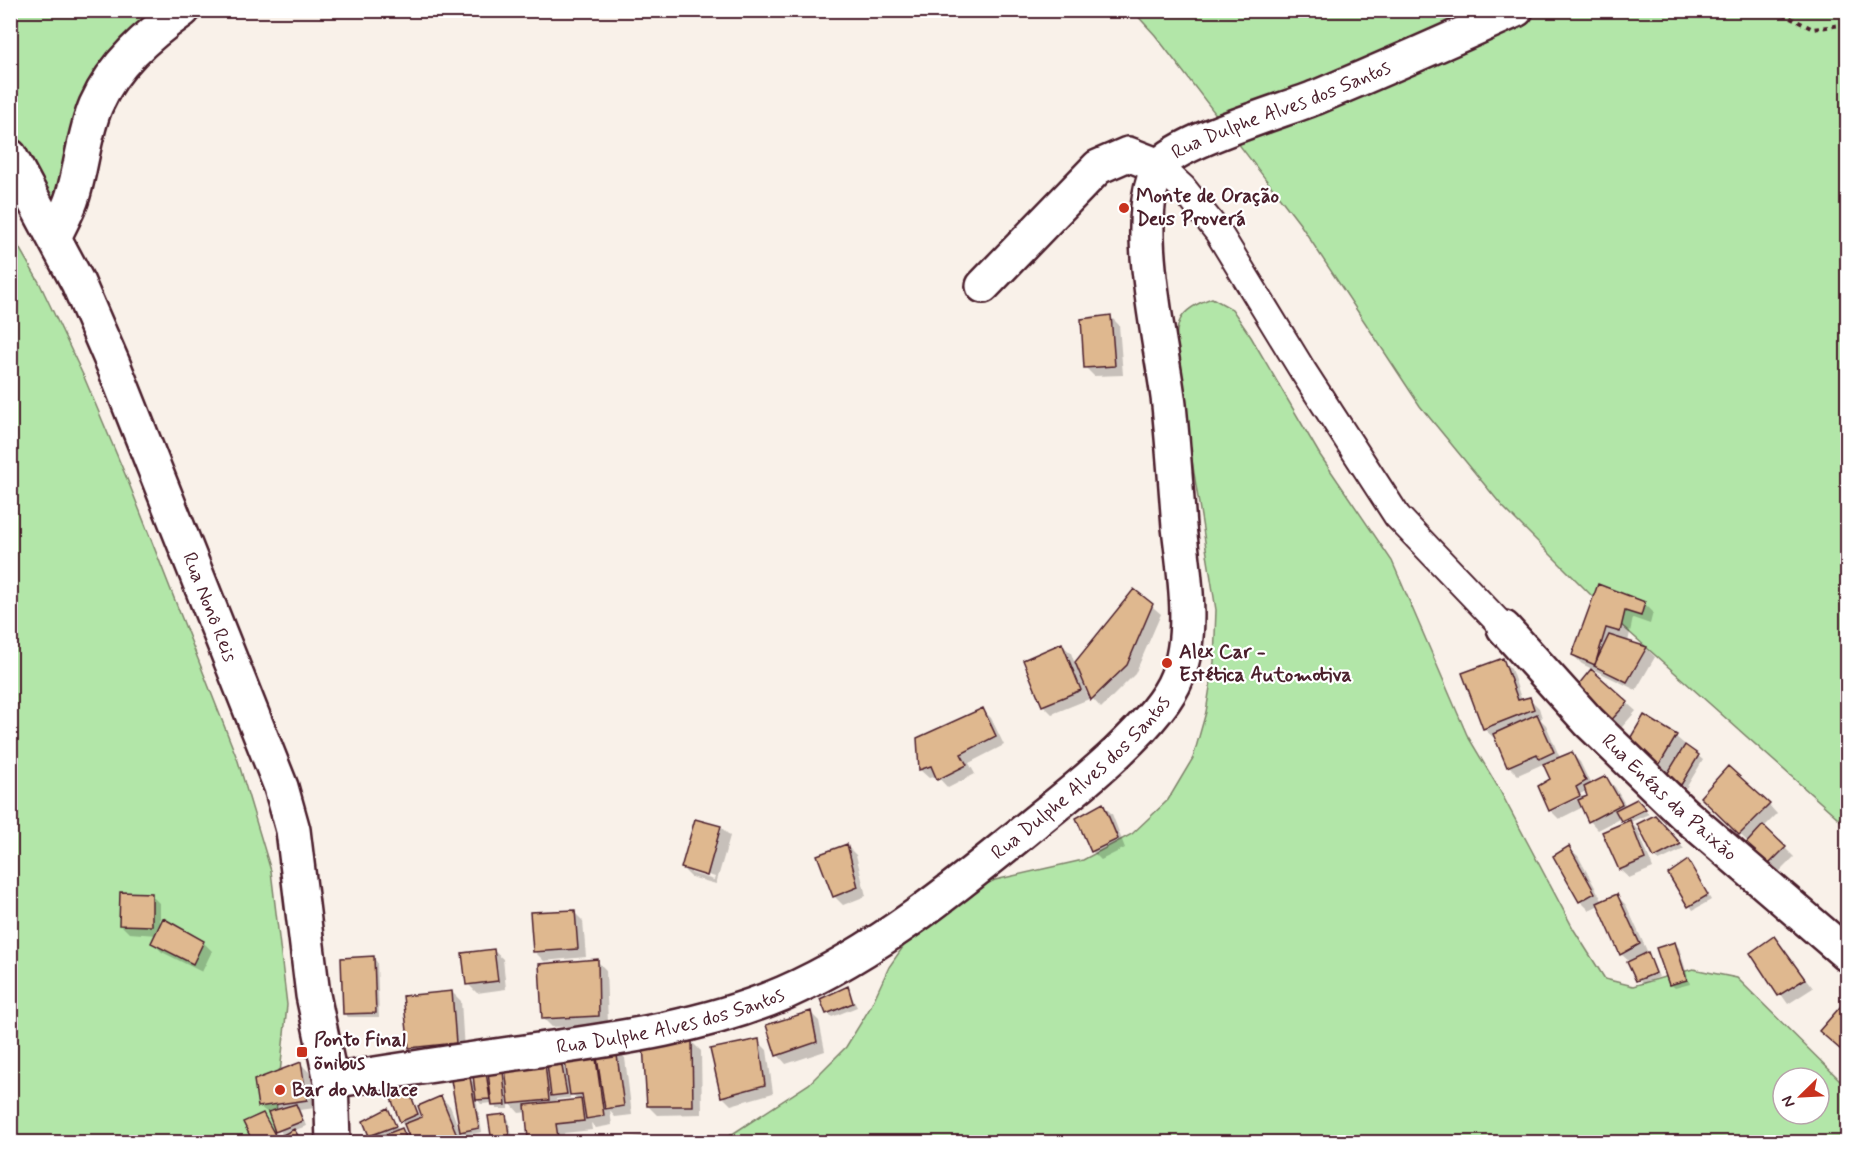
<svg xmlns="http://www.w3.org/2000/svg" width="1858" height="1153" font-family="Mynerve,sans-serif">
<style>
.green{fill:#b2e6a8;stroke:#7e826a;stroke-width:1.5;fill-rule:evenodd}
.shadow{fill:#0003;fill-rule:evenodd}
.building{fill:#dfb88f;stroke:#4a1f2b;stroke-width:1.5}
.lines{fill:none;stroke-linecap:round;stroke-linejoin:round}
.pedestrian-casing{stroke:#4a1f2b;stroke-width:30}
.minor-casing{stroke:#4a1f2b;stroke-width:38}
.path{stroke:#4a1f2b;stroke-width:4;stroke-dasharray:4.5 4.5;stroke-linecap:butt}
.pedestrian{stroke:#fff;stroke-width:26}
.minor{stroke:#fff;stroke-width:33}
.poi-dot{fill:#c8321e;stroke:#fff;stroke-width:2}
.labels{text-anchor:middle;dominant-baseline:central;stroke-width:4.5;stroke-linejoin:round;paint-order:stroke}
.street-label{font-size:20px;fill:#4a1f2b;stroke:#fff}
.poi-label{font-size:20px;font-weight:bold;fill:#4a1f2b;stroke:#fff;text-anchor:start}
</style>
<rect width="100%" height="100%" fill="#f9f1e9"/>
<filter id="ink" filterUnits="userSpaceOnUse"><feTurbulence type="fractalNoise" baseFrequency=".0167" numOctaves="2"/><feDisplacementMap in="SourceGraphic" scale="12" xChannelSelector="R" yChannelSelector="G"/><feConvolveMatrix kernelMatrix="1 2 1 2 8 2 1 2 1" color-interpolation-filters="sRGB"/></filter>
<g filter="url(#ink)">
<path class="green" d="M10 11H166L53 210 11 137Z
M1133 11H1847V826L1619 623 1503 507 1420 406 1300 224 1155 35Z
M10 232 39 282 84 377 130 486 238 761 271 871 287 1005 273 1142H11Z
M1212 298 1232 309 1251 337 1320 455 1392 561 1467 735 1498 787 1574 930 1605 979 1633 986 1693 969 1737 978 1848 1088 1847 1142H720L809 1084 846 1047 870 1008 889 967 914 931 966 893 995 880 1083 860 1132 834 1168 800 1193 758 1206 712 1214 662 1216 610 1176 361C1176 325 1174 311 1212 298ZM1783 1078H1819V1114H1783Z"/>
<path class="shadow" d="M1110 316 1119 325 1123 375 1094 376 1085 367Z
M1599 586 1644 603 1653 612 1650 624 1633 618 1628 642 1646 648 1655 657 1636 690 1582 664 1573 655Z
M1134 591 1161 614 1135 674 1101 708 1093 699 1082 674 1080 675 1089 699 1052 714 1043 705 1062 645 1071 653 1075 664Z
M1502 660 1511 669 1522 701 1530 699 1539 708 1542 718 1540 719 1546 725 1560 758 1571 753 1580 762 1591 785 1606 778 1615 787 1626 806 1641 805 1649 814 1630 822 1638 830 1653 868 1629 878 1620 870 1625 823 1621 818 1598 830 1590 821 1583 807 1559 819 1550 810 1552 779 1545 763 1518 775 1509 766 1496 736 1493 737 1484 729 1464 674ZM1586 791 1589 797 1585 799 1583 796 1552 811V808Z
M1627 703 1636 711 1615 735 1581 704Z
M982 709 991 718 1004 745 969 763 975 774 948 788 937 776 929 778 920 770Z
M1645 717 1676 737 1703 760 1686 788 1636 756Z
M1702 797 1769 805 1777 814 1764 827 1794 857 1772 879 1749 843Z
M1103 805 1112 814 1125 848 1101 860 1092 851Z
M696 821 721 827 730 836 716 884 691 877 682 868ZM691 870 715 877 714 880 691 873Z
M1659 821 1684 849 1659 861 1655 857Z
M847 846 856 855 866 896 843 905 834 896Z
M1569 848 1578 856 1603 902 1617 896 1626 905 1659 977 1642 984 1630 962 1621 954 1599 905 1589 910 1580 901Z
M1688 862 1711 900 1693 910 1670 874Z
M151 895 160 904V927L203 942 212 951 202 972 162 952 153 943 157 935 129 933 120 924Z
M574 912 583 921 586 957 544 961 535 952Z
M1774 938 1813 988 1788 1004 1752 953Z
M1675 944 1679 948 1690 984 1675 988 1670 984Z
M494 951 503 959 506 989 477 993 468 984Z
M373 958 377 962 379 1017H348L344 1013Z
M597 961 606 970 608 1024 552 1027 543 1018Z
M847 988 857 1007 832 1017 828 1013Z
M452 992 461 1001 464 1051 419 1056 410 1047Z
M1848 1000V1055L1830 1039Z
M810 1012 819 1021 825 1051 786 1064 778 1055Z
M758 1041 767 1050 773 1093 731 1105 722 1096Z
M692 1042 701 1051 702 1114 657 1115 648 1106Z
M616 1050 625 1058 632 1115 615 1117 610 1111 612 1125 596 1128 591 1123 592 1130 564 1133 566 1142H533L529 1138 527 1112 519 1113 509 1102V1109H497L493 1103 481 1104 476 1098 482 1132 466 1135 461 1131 469 1078 475 1084 486 1074 490 1079 503 1071 507 1076 545 1064 550 1069 561 1063 568 1070 595 1060 600 1065ZM569 1091 579 1101 557 1103 556 1099 570 1098Z
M301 1064 310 1073 315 1108 300 1110 306 1126 293 1131 302 1142H261L276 1136 278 1140 282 1137 281 1131 277 1132 270 1115 259 1106Z
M407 1087 422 1120 441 1098 450 1106 464 1142H370L375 1141 365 1121 388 1110 399 1131 412 1140 401 1121Z
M505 1116 509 1120 513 1142H493L489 1118Z
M648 1139 652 1142H615Z"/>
<path class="building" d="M1111 315 1115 366 1084 368 1081 319Z
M1598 584 1645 602 1641 616 1625 611 1620 632 1606 628 1595 665 1572 655Z
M1134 589 1153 604 1127 665 1091 700 1075 662Z
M1609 635 1647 647 1627 682 1594 666Z
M1062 643 1081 690 1042 706 1023 660Z
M1503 658 1518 700 1530 697 1534 709 1483 729 1462 673Z
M1591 669 1628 702 1605 727 1570 695Z
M983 708 996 736 961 754 967 765 937 780 931 766 919 770 917 738Z
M1537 714 1554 752 1539 759 1537 754 1507 767 1493 734Z
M1644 715 1677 735 1658 767 1625 747Z
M1685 745 1699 755 1681 785 1666 776Z
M1572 752 1586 781 1576 787 1580 796 1549 811 1538 786 1550 779 1543 764Z
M1728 766 1770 804 1739 835 1700 797Z
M1606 776 1622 804 1588 822 1578 800 1587 796 1584 787Z
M1637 799 1646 809 1621 821 1615 810Z
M1103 803 1118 839 1091 852 1076 818Z
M1655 815 1681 844 1654 858 1637 824Z
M695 819 721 826 707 876 681 868Z
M1630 820 1645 859 1619 870 1602 832Z
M1763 825 1786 847 1762 871 1740 850Z
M847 844 858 887 833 897 817 855Z
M1569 846 1595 893 1579 902 1553 856Z
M1688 860 1708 895 1688 907 1668 874Z
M120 892 152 893V926L119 925Z
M1617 894 1640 944 1620 955 1597 903Z
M575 910 578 949 533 952 530 912Z
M163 918 204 941 193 964 151 943Z
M1774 936 1805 979 1778 996 1750 953Z
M1675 942 1687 980 1669 985 1656 948Z
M494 949 498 981 466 985 462 953Z
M1648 952 1656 973 1636 981 1627 962Z
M374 956 376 1013 343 1014 341 958Z
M598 959 599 1016 542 1019 539 964Z
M848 986 853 1003 826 1014 820 999Z
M452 991 456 1043 409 1048 403 996Z
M1848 998V1044L1841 1050 1819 1031Z
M811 1011 817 1042 776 1056 766 1025Z
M759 1039 765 1085 721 1097 710 1049Z
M692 1040 693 1106H647L643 1045Z
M616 1048 624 1106 605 1109 596 1051Z
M596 1059 604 1116 586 1119 582 1094 570 1095 565 1061Z
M561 1061 567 1094 551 1096 547 1063Z
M301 1062 307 1100 258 1107 254 1080Z
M545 1063 549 1100 509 1104 505 1067Z
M503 1070 506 1105 492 1106 488 1072Z
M486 1072 490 1099 476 1100 473 1075Z
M470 1077 479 1128 460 1132 451 1080Z
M407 1085 418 1114 400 1122 389 1093Z
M441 1096 457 1135 440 1142H411L404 1124 422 1117 418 1106Z
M581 1099 584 1121 556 1124 558 1137 528 1139 525 1105Z
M296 1104 303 1121 275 1132 268 1112Z
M388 1108 396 1126 369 1136 363 1121Z
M263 1113 275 1135 253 1142 243 1122Z
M506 1114 510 1142H492L488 1116Z
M402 1128 408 1142H366Z
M294 1129 302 1142H270Z
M649 1137V1142H603Z"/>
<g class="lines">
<defs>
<path id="pedestrian" d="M1159 166 1183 188 1218 232 1303 371 1397 516 1504 628"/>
<g id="minor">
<path id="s1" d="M10 156 78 283 113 364 281 787 293 830 313 995 331 1081 333 1142"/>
<path d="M54 237C61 223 69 209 73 195 82 165 84 133 96 105 114 64 148 35 183 10"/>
<path d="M983 286 1098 167 1128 154 1159 166"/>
<path id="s2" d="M1504 628 1589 722 1683 813 1848 955"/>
<path id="s3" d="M331 1081C393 1071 455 1061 517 1053 607 1040 700 1029 784 993 879 951 961 883 1040 818 1079 787 1160 722 1177 677 1195 633 1184 572 1179 527 1176 486 1173 445 1169 405 1163 349 1127 208 1162 164 1179 141 1285 110 1317 97 1384 69 1450 40 1516 10"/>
</g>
</defs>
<use href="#pedestrian" class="pedestrian-casing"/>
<use href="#minor" class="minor-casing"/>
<path class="path" d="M1774 10 1813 29 1848 24"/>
<use href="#pedestrian" class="pedestrian"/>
<use href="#minor" class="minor"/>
</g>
</g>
<g class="poi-dot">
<circle cx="1124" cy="208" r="6"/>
<circle cx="1167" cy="663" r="6"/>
<rect x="296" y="1046" width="12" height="12" rx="3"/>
<circle cx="280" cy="1090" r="6"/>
</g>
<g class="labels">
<g class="street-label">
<text stroke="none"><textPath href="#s3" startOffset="1623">Rua Dulphe Alves dos Santos</textPath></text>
<text stroke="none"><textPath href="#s1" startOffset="494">Rua Nonô Reis</textPath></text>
<text stroke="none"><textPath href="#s3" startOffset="831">Rua Dulphe Alves dos Santos</textPath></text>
<text stroke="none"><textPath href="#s2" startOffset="237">Rua Enéas da Paixão</textPath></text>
<text stroke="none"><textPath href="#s3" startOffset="345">Rua Dulphe Alves dos Santos</textPath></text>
</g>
<g class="poi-label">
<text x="1136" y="196">Monte de Oração<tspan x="1136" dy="23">Deus Proverá</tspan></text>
<text x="1179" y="652">Alex Car -<tspan x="1179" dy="23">Estética Automotiva</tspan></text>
<text x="314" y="1040">Ponto Final<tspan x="314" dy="23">õnibus</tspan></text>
<text x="292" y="1090">Bar do Wallace</text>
</g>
</g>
<rect width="1858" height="1153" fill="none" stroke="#fff" stroke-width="36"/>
<rect x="18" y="18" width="1822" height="1117" fill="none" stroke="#4a1f2b" stroke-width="2" filter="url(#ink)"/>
<g transform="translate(1801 1096) rotate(246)"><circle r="28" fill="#ffffff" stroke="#b7a5aa" stroke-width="1.5"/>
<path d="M0-4.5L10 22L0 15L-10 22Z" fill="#c8321e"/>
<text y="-9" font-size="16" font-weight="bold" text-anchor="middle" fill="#4a1f2b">N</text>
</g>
</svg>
